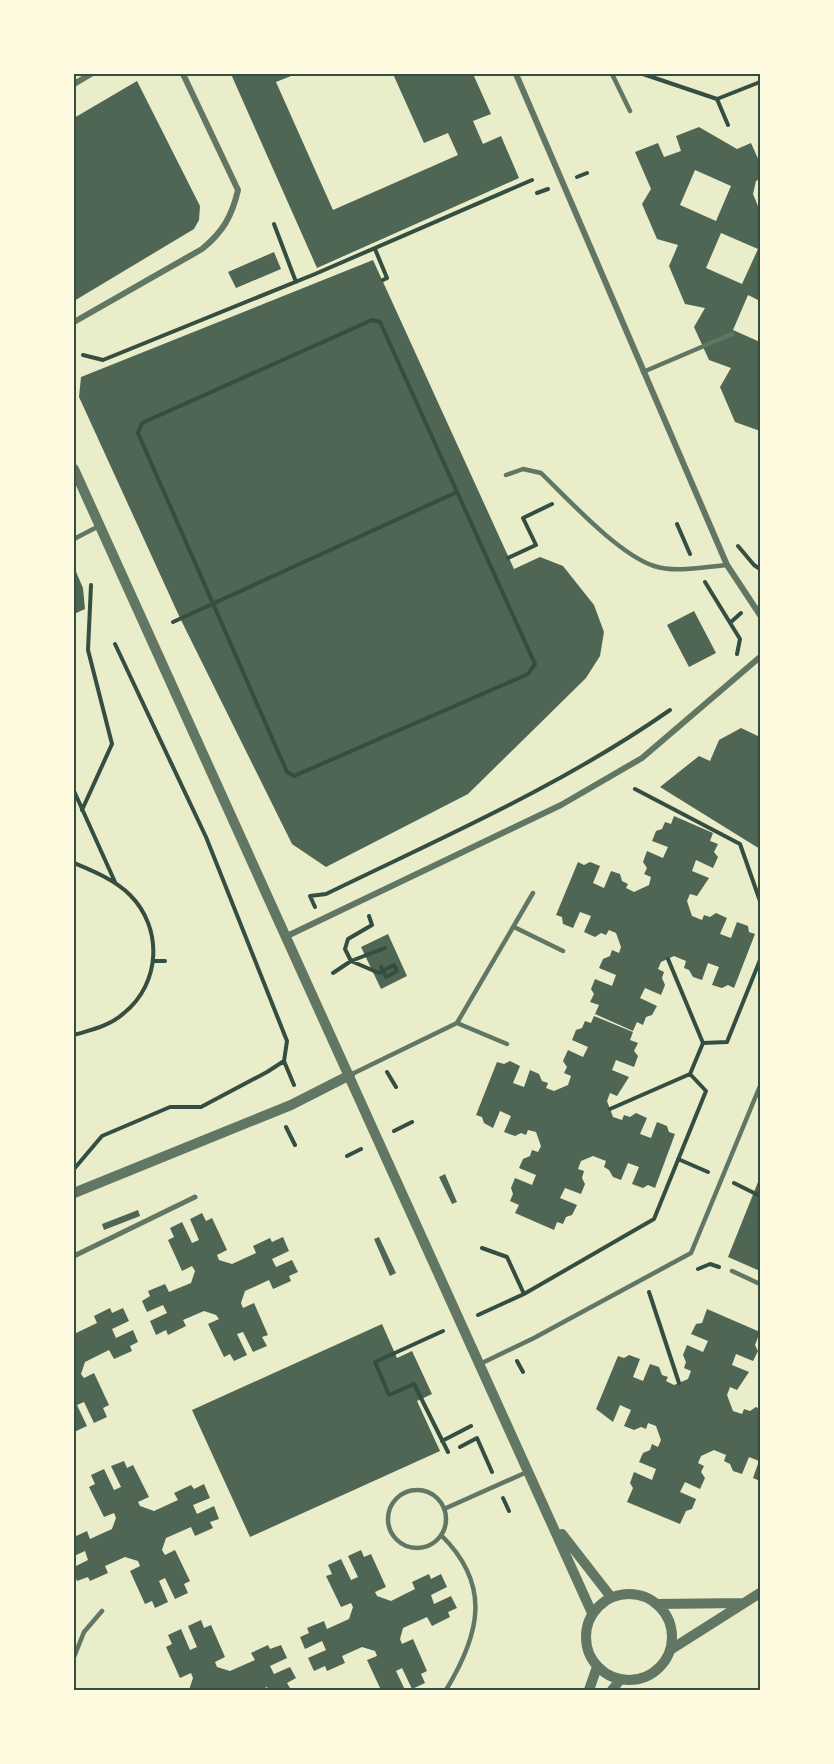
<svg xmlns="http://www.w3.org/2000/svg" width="834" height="1764" font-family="'Work Sans',sans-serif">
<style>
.building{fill:#4f6655;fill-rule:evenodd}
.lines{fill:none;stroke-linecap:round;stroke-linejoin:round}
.path{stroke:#344e41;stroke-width:4}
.service{stroke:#617663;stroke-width:4.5}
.pedestrian{stroke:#617663;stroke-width:5}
.minor{stroke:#617663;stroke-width:6}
.tertiary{stroke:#617663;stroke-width:10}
.neatline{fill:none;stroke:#344e41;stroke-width:2}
</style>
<rect width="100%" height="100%" fill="#e9edc9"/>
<path class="building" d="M231 74H296L276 82 333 210 458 155 448 133 424 143 393 74H473L491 114 473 121 483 144 501 136 519 178 317 268Z
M137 81 200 206 199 220 194 229 74 301V118Z
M699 127 737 149 751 143 760 163V179L756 181 753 194 760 211V301L748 295 733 330 760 342V385L758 391 760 393V431L735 422 720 387 731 368 709 360 694 327 705 308 685 304 669 266 678 245 657 239 642 204 651 189 635 152 658 143 664 157 681 151 676 136ZM695 170 731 186 716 221 680 205ZM721 233 758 249 742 284 706 268Z
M274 252 281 269 236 288 228 272Z
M373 260 514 569 540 557 563 566 594 605 604 632 600 656 586 678 468 794 326 867 292 844 180 618 79 397 81 377Z
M74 567 83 588 85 609 74 614Z
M694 611 716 653 689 667 667 625Z
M741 728 760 737V849L660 787 699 756 710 761 719 740Z
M674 816 713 833 710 841 718 844 714 852 718 857 713 868 696 860 692 871 709 878 697 896 690 894 687 901 692 916 702 920 704 915 710 917 716 913 727 918 720 934 731 938 737 922 748 926 749 932 755 934 734 988 728 985 722 988 712 985 719 967 708 963 702 980 693 977 689 970 684 968 686 961 674 956 661 962 658 969 664 972 662 978 665 985 661 995 645 988 640 998 657 1006 652 1015 646 1017 643 1025 637 1022 633 1031 595 1014 599 1005 590 1002 594 994 591 989 595 979 612 986 616 975 599 968 603 959 610 956 612 950 619 953 621 947 616 933 609 930 606 935 601 933 595 937 584 932 591 916 580 912 573 928 563 924 562 917 556 915 578 862 584 865 590 862 600 866 593 883 604 888 611 871 620 874 622 881 628 884 626 888 634 892 649 885 651 877 644 874 647 868 643 862 647 851 663 858 668 847 652 841 656 831 662 829 665 822 671 824Z
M388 934 407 976 381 989 361 947Z
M594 1016 633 1032 630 1040 638 1043 634 1051 638 1056 634 1067 616 1060 612 1070 629 1077 617 1096 610 1093 607 1101 613 1117 622 1120 624 1115 630 1117 636 1113 647 1118 640 1134 651 1138 657 1122 667 1126 669 1132 675 1134 655 1188 648 1185 643 1188 632 1184 639 1167 628 1163 621 1180 613 1177 609 1170 604 1167 606 1161 593 1156 581 1161 578 1169 584 1171 582 1178 585 1184 581 1194 565 1188 560 1198 577 1205 572 1215 566 1217 563 1224 557 1222 554 1230 515 1213 519 1205 510 1201 513 1194 511 1188 515 1178 532 1185 536 1175 519 1168 523 1159 530 1156 532 1150 538 1152 541 1146 536 1132 528 1130 526 1135 521 1133 515 1136 504 1132 511 1116 500 1111 493 1128 484 1123 482 1117 476 1115 497 1062 504 1064 510 1061 520 1066 513 1083 524 1087 530 1070 539 1074 542 1081 548 1083 546 1088 554 1091 568 1085 571 1076 564 1073 567 1067 563 1061 568 1050 583 1057 588 1047 572 1040 576 1030 582 1028 585 1021 591 1023Z
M445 1174 457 1202 452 1204 439 1177Z
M760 1177V1271L728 1257Z
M138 1210 140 1216 104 1230 102 1224Z
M202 1213 206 1221 212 1218 227 1250 217 1255 219 1260 232 1264 256 1253 253 1246 270 1238 272 1242 283 1237 289 1251 272 1259 276 1267 292 1260 298 1272 289 1276 291 1281 273 1289 269 1280 245 1291 241 1303 243 1308 254 1303 268 1335 262 1337 267 1346 253 1352 243 1332 237 1334 247 1355 234 1361 230 1354 224 1357 208 1324 219 1319 216 1315 204 1311 183 1320 186 1326 168 1335 166 1330 156 1335 150 1321 167 1313 163 1305 147 1312 142 1301 150 1296 148 1291 165 1284 169 1292 191 1283 195 1271 192 1266 182 1271 168 1240 174 1237 170 1228 182 1222 192 1243 199 1240 190 1219Z
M379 1237 396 1273 390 1276 374 1239Z
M110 1308 112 1313 123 1308 129 1321 112 1329 116 1338 133 1330 138 1342 130 1346 132 1351 114 1359 109 1350 85 1362 81 1374 84 1378 94 1373 109 1405 103 1408 107 1417 94 1423 84 1402 77 1405 87 1426 74 1432V1334L97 1323 94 1316Z
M707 1309 760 1332 755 1345 758 1351 753 1361 736 1354 732 1365 749 1372 737 1390 730 1387 727 1395 733 1411 742 1414 744 1409 750 1411 756 1407 760 1409V1481L753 1478 759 1461 749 1457 742 1474 733 1471 730 1464 724 1461 726 1455 714 1450 701 1456 698 1463 704 1466 701 1472 705 1478 700 1489 685 1482 680 1492 696 1499 692 1509 686 1511 680 1524 627 1502 633 1488 630 1483 634 1472 652 1480 656 1469 639 1462 643 1453 650 1450 652 1444 658 1447 661 1440 656 1426 648 1423 646 1429 641 1427 634 1430 624 1426 631 1410 620 1405 613 1422 596 1409 618 1356 624 1358 629 1355 640 1359 633 1377 643 1381 650 1364 659 1367 662 1375 668 1377 666 1381 674 1385 688 1379 691 1371 684 1368 686 1362 683 1355 687 1345 703 1352 708 1341 691 1334 696 1324 702 1323Z
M382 1324 397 1358 412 1351 432 1394 417 1401 440 1451 250 1537 192 1410Z
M124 1461 127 1468 133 1465 149 1497 138 1502 140 1506 154 1511 178 1500 174 1493 191 1485 194 1489 204 1484 210 1498 193 1505 197 1514 214 1506 219 1519 210 1522 213 1528 195 1536 191 1527 166 1538 162 1550 165 1555 175 1550 190 1581 184 1584 188 1593 175 1599 165 1578 159 1581 168 1602 155 1608 152 1601 145 1604 130 1571 140 1566 138 1561 125 1557 105 1566 108 1573 90 1581 88 1577 77 1581 74 1573V1567L88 1560 85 1551 74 1556V1537L87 1531 90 1539 112 1529 116 1518 114 1513 104 1517 89 1487 95 1484 91 1475 104 1469 114 1490 121 1487 111 1466Z
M361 1550 364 1557 371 1554 386 1587 375 1592 377 1596 391 1601 415 1589 412 1582 429 1574 431 1579 441 1574 447 1587 431 1595 434 1604 451 1596 457 1608 448 1612 450 1617 432 1626 427 1617 403 1628 400 1639 402 1644 413 1639 427 1671 421 1674 425 1683 412 1689 402 1668 396 1671 405 1690H381L367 1660 377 1656 375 1651 362 1647 342 1656 345 1663 327 1671 325 1666 314 1671 308 1658 326 1650 322 1641 305 1649 300 1637 309 1633 307 1628 324 1621 327 1629 349 1619 353 1607 351 1603 341 1607 326 1576 332 1574 328 1565 341 1559 351 1580 358 1577 348 1556Z
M201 1620 204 1628 211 1625 225 1657 215 1662 217 1667 230 1671 255 1660 251 1653 268 1645 270 1649 281 1645 287 1658 270 1666 274 1674 290 1667 296 1678 287 1683 290 1688 283 1690H269L267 1687 260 1690H189L193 1678 191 1673 180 1678 166 1647 172 1644 168 1635 181 1629 190 1650 197 1647 188 1626Z"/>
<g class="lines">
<path class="path" d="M643 74 717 99 728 125
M717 99 760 82
M577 177 587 173
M537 193 548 189
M274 224 296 282
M375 249 387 278 383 280
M372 320 380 322 535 664 528 674 294 776 287 772 138 433 142 423Z
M83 355 103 360 315 274 532 180
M677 524 690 554
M738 546 754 565 760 569
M508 558 536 545 523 518 552 504
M705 582 740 639 737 654
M173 622 457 492
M731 622 741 613
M635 789 740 844 760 901
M74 791 115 882
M82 810 112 744 88 650 91 585
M74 863C93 871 115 880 130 895 163 928 161 983 124 1013 110 1026 91 1030 74 1035
M315 907 310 896 326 894C443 837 563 785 670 710
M369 916 372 925 348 939 345 949 351 961 385 948
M668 959 703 1043
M154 961H165
M333 973 351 961 379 973 394 965 397 971 386 977 381 967
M284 1061 294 1085
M387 1072 396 1087
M610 1109 690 1074
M286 1127 295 1145
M394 1131 412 1122
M347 1156 361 1149
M678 1159 708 1172
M74 1169 102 1136 170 1107H201L267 1072 284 1061 287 1041 206 837 115 644
M734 1183 760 1196
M482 1248 507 1257 524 1294
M698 1269 710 1264 719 1267
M649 1292 679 1383
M478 1315 524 1294 654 1219 706 1091 690 1074 703 1043 727 1042 760 960
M443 1331 375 1362 389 1395 414 1384 448 1452
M517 1361 523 1372
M442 1441 471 1426
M460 1447 477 1438 492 1472
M503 1498 509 1511"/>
<path class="service" d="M612 74 630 111
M643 372 732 334
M506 475 523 469 541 473C569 500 618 554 654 566 676 573 703 567 727 565
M74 539 99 526
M514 927 563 951
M457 1023 507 1044
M350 1075 457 1023 533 893
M732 1271 760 1284
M480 1364 534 1338 691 1253 760 1086
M388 1519a29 29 0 1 1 58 0a29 29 0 1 1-58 0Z
M444 1509 527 1472
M441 1535C492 1585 480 1634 446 1690
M74 1657 84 1632 102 1611"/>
<path class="pedestrian" d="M74 1256 195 1197"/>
<path class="minor" d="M516 74 727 565 760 615
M74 84 91 74
M74 322 202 249C223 232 232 216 238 190L183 74
M285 937 561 805 642 758 760 657"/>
<path class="tertiary" d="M74 469 592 1613
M74 1193 291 1105 350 1075
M562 1534 611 1597
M586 1637a43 43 0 1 1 86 0a43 43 0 1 1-86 0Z
M657 1604 744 1603
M670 1650 760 1593
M589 1690 597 1667
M612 1690 620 1680"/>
</g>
<rect width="834" height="1764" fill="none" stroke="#fefae0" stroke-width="150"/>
<rect x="75" y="75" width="684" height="1614" class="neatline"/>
</svg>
